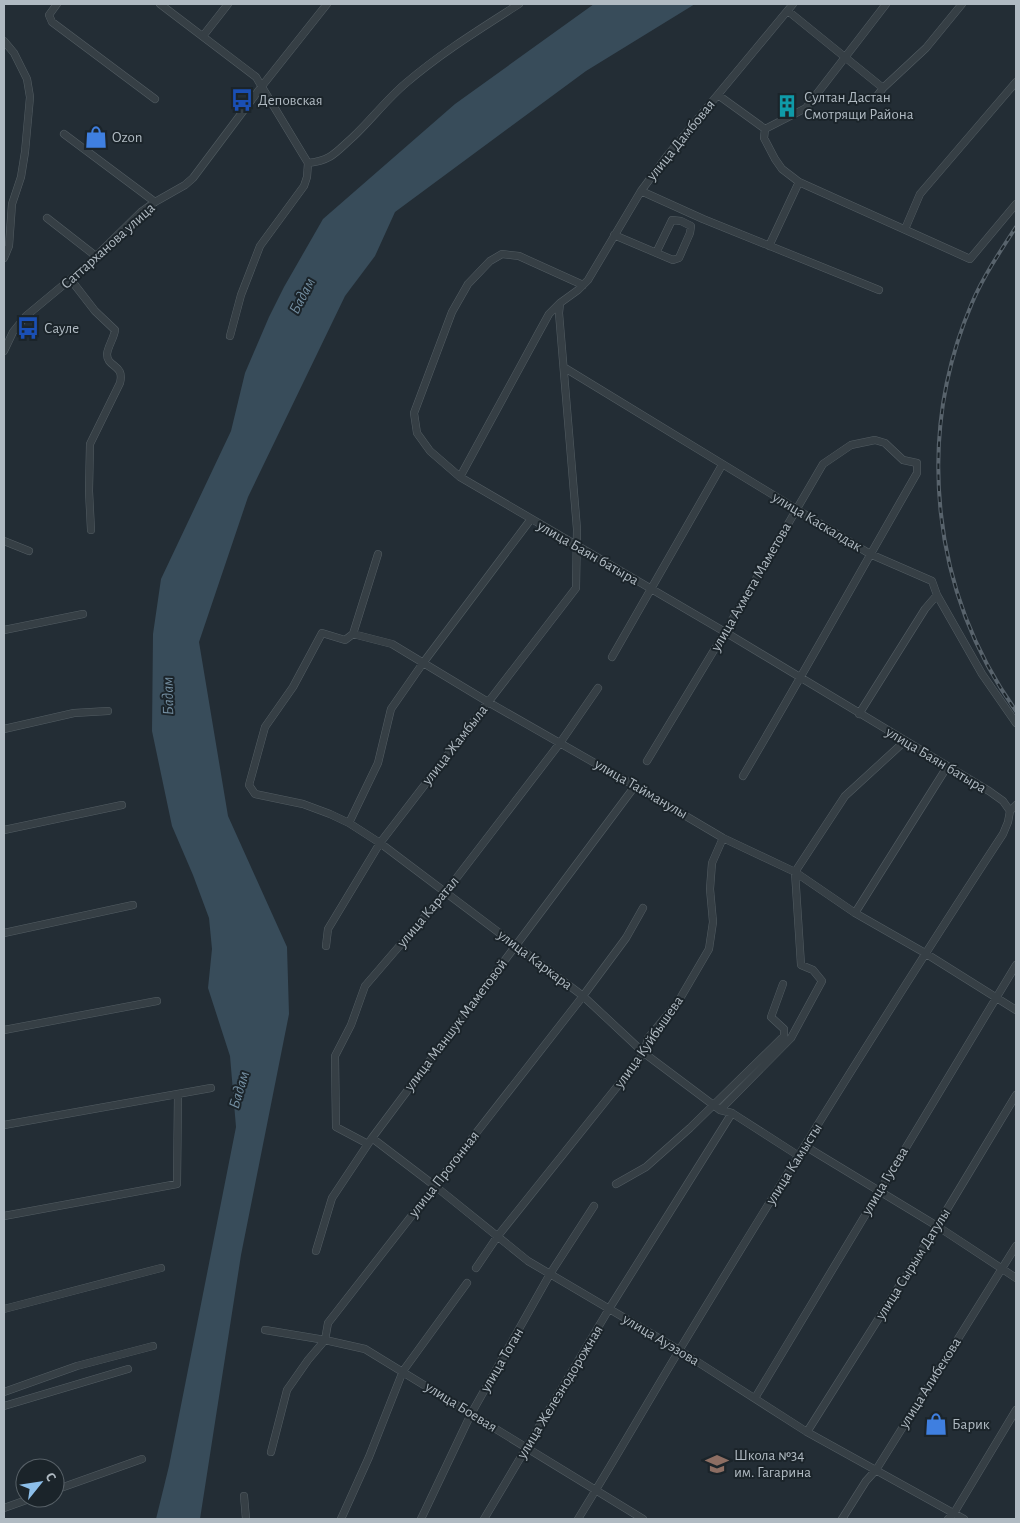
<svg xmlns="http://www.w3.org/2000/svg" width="1020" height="1523" font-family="'Alegreya Sans',sans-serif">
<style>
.water{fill:#384c5a}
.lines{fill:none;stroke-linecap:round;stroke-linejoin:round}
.minor-casing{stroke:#535d63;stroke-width:8}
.minor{stroke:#363f45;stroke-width:7}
.rail-casing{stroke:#58636c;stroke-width:4}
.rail{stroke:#1b242a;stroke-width:2;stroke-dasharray:5.5;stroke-linecap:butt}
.labels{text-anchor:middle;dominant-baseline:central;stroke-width:4;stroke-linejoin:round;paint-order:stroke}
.poi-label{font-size:15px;fill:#b0bac2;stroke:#1b242a;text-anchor:start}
.street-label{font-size:15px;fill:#b0bac2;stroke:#1b242a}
.water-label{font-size:16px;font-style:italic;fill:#748fa2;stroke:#1b242a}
</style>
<rect width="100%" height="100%" fill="#232d35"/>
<path class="water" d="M594 4H695L586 71 395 212 375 256 345 296 248 497 199 642 228 816 287 947 289 1014 241 1255 200 1519H156L169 1466 236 1127 230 1056 208 988 212 949 209 918 193 875 172 826 152 731 153 634 161 579 231 431 245 373 269 317 284 287 323 219 455 104Z"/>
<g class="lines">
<defs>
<path id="minor" d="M57 4 49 15 52 22 155 99
M160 4 256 77 308 163 307 177 304 186 260 246 241 295 230 336
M788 11 883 88
M203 36 228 4
M4 41 14 53 27 79 30 97 25 152 21 177 12 204 9 246 4 258
M718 95 765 129 764 138 775 159 782 169 799 182 970 259 1016 204
M877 96 883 88 926 48 962 4
M765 129 806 108 886 4
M64 134 155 202
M308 163C331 161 336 152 353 137 371 120 387 99 406 83 441 53 480 29 519 4
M641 191 703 219 879 290
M47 218 97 257
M905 229 920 194 1016 82
M614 235 673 260 679 258 690 233 691 226 681 221 672 220 656 253
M769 246 799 182
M71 280 95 311 115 330C114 338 108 346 107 354 107 368 125 364 120 383L90 444 89 491 91 530
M583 285 519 256 502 254 490 261 468 284 452 312 414 413 417 433 430 451 460 477 725 632 989 791 1003 801 1010 811
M4 351 13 332 26 316 85 267 141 212 155 202 185 185 193 178 262 86 327 4
M565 368 870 554 932 581 937 595 982 674 1016 723
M460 477 538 334 549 314 560 303
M4 541 29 551
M378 554 353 634 345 640 322 633 293 687 265 727 249 785 255 794 303 804 330 814 349 823 380 843 583 996 644 1053 720 1110 732 1113 799 1156
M4 630 83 614
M353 634 392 644 488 702 635 786 723 838 795 872 855 913 925 953 1016 1010
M612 657 722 465
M859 714 925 609 937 595
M4 729 74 713 108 711
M647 761 725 632 823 464 851 445 875 440 885 443 903 460 917 463V473C859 574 802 676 743 776
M1010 811 1016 805
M349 823 378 763 391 709 423 663 531 519
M4 830 122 805
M855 913 947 767
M4 933 133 905
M326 946 328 929 380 843 576 588 577 529 559 313 560 303 578 290 588 280 641 191 667 156 793 4
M4 1030 157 1001
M720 1110 791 1038 822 981 813 970 801 965 795 872 845 796 905 741
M4 1125 211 1088
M372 1138 435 1186 528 1261 679 1350 807 1432 964 1519
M368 1144 336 1127 335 1056 351 1025 365 986 445 893 560 743 598 688
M805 1146 937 1226 1016 1278
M616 1184 646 1167 690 1128 784 1036V1029L771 1017 783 984
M4 1216 177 1184 178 1094
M316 1251 332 1198 372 1138 635 786
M476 1268 497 1237 644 1053 648 1038 678 1002 709 949 713 922 710 889 712 863 723 838
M4 1309 161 1268
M265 1330 325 1340 365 1349 643 1519
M4 1392 77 1366 153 1346
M755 1398 1016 965
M4 1406 128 1369
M807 1432 937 1226 1016 1095
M271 1452 287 1390 308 1360 325 1340 328 1323 583 996 626 938 643 908
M55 1490 142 1459
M244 1496 246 1519
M4 1508 32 1498
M341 1519 369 1457 403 1371 467 1283
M421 1519 471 1414 550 1274 594 1206
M484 1519 609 1309 732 1113
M578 1519C613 1463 646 1405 680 1349 785 1176 892 1003 1003 834L1008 822 1010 811
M842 1519 866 1481 876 1470 1016 1246
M948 1519 954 1513 1016 1410"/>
</defs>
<use href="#minor" class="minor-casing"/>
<use href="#minor" class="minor"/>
<defs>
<path id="rail" d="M1016 227C1001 250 983 277 972 303 915 436 931 592 1016 711"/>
</defs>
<use href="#rail" class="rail-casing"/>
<use href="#rail" class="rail"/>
</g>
<defs>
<symbol id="bus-bare" viewBox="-9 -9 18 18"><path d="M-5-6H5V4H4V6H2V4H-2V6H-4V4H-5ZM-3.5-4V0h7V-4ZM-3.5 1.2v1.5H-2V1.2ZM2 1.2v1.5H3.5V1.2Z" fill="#1a4fb4" stroke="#1b242a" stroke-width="2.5" paint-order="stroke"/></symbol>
<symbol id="building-bare" viewBox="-9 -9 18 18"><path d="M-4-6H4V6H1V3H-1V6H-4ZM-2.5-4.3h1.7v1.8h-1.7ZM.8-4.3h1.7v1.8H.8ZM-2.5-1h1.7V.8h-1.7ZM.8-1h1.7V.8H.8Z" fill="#0f9aa8" stroke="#1b242a" stroke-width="2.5" paint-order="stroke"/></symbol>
<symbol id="shop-bare" viewBox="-9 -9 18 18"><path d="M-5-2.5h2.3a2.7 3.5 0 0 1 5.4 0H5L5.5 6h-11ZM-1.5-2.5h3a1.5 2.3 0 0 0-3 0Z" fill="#3f7fe0" stroke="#1b242a" stroke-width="2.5" paint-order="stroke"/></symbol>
<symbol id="school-bare" viewBox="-9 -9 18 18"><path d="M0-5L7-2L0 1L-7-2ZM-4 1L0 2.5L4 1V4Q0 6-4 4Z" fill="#8d6e63" stroke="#1b242a" stroke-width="2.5" paint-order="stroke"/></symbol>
</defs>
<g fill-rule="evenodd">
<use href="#bus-bare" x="226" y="84" width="32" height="32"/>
<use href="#building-bare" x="771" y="90" width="32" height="32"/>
<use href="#shop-bare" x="80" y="121" width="32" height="32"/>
<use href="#bus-bare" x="12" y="312" width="32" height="32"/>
<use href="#shop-bare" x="920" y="1408" width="32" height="32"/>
<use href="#school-bare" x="701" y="1448" width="32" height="32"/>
</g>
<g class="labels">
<g class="poi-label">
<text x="804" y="97">Султан Дастан<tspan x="804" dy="17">Смотрящи Района</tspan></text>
<text x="258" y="100">Деповская</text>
<text x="112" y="137">Ozon</text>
<text x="44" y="328">Сауле</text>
<text x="952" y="1424">Барик</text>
<text x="734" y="1455">Школа №34<tspan x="734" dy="17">им. Гагарина</tspan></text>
</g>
<g class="street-label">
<text transform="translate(681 140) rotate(-51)">улица Дамбовая</text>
<text transform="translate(108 246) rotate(-42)">Саттарханова улица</text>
<text transform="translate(817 522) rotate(31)">улица Каскалдак</text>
<text transform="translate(588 553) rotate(30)">улица Баян батыра</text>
<text transform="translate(751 587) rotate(-60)">улица Ахмета Маметова</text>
<text transform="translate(455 745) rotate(-52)">улица Жамбыла</text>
<text transform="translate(936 760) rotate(31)">улица Баян батыра</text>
<text transform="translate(641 789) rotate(30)">улица Тайманулы</text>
<text transform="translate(428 912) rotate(-50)">улица Каратал</text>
<text transform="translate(535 960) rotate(37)">улица Каркара</text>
<text transform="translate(456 1025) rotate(-53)">улица Маншук Маметовой</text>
<text transform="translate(649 1042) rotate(-55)">улица Куйбышева</text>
<text transform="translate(794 1164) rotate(-58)">улица Камысты</text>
<text transform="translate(444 1174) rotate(-52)">улица Прогонная</text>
<text transform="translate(885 1181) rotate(-59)">улица Гусева</text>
<text transform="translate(913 1264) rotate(-58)">улица Сырым Датулы</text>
<text transform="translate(661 1340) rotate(31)">улица Ауэзова</text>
<text transform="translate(502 1360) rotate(-60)">улица Тоган</text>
<text transform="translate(930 1383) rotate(-58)">улица Алибекова</text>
<text transform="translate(560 1392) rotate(-59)">улица Железнодорожная</text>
<text transform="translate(461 1407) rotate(32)">улица Боевая</text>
</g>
<g class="water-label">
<text transform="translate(302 296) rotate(-62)">Бадам</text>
<text transform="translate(168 696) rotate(-91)">Бадам</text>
<text transform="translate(239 1090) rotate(-73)">Бадам</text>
</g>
</g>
<rect width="1020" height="1523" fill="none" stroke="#b0bac2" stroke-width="10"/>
<g transform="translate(40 1483) rotate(60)"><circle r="24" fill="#1b242a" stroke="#576067"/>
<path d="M0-4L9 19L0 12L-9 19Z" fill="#8dbfea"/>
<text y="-8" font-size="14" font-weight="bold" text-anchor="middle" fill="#b0bac2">С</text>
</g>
</svg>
